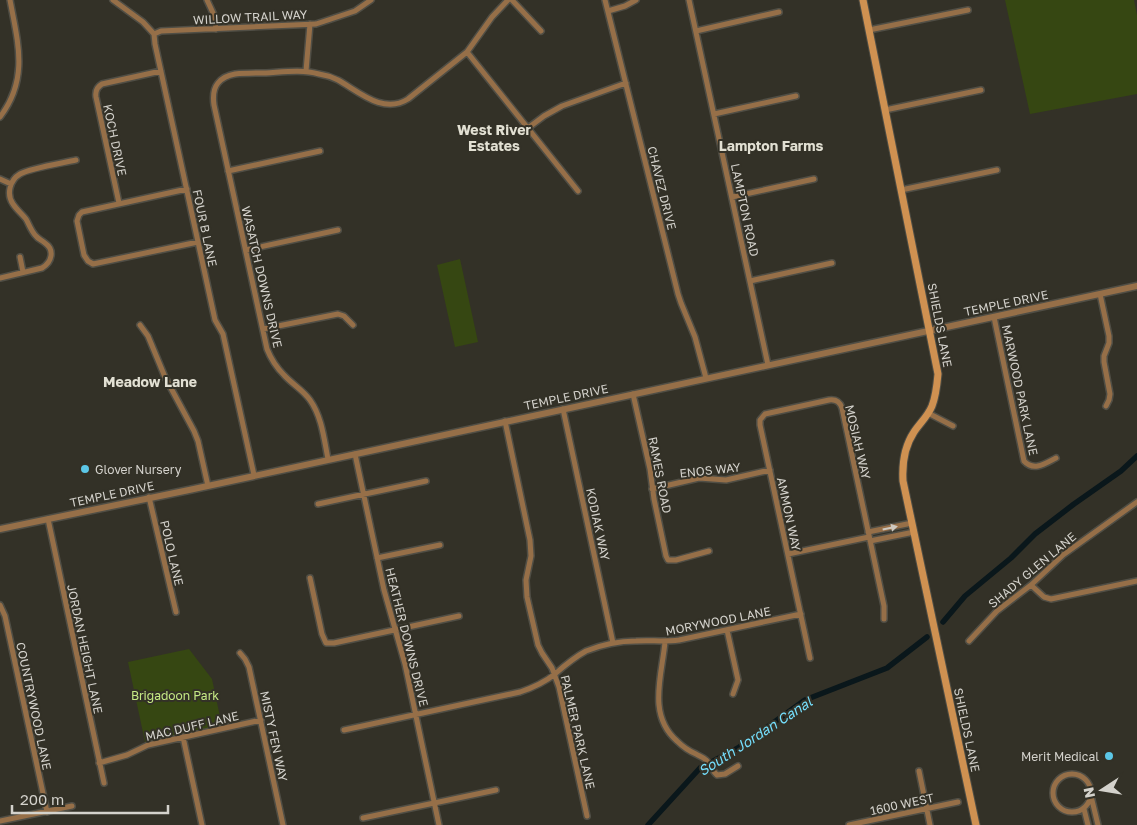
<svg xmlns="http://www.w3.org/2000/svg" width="1137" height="825" font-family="'Golos Text',sans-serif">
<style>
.green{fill:#364712}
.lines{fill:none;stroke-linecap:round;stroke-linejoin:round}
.canal{stroke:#0a171b;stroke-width:5.5}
.minor-casing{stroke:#504e45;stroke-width:8}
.tertiary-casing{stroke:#504e45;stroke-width:9}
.secondary-casing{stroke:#504e45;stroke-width:9}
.minor{stroke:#966f48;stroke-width:5}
.tertiary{stroke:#966f48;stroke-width:6}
.secondary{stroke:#cf9151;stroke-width:7}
.oneway{fill:#cec8bf}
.poi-dot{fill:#5cc7e7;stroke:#333127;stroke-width:2}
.labels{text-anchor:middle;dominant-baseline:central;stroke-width:4;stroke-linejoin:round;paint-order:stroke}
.street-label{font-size:12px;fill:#d4d2cc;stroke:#333127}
.poi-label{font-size:12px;fill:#d4d2cc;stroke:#333127;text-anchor:start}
.park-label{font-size:12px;fill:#c5e984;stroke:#333127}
.neighbourhood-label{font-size:14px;font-weight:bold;fill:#e2e0d3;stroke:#333127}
.water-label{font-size:14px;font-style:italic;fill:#75dffd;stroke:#333127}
</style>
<rect width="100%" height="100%" fill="#333127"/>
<path class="green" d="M1005 0H1134L1137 15V94L1030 114Z
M460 259 478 342 455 347 437 265Z
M189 649 212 679 222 726 145 742 128 662Z"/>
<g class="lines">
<path class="canal" d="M943 622 965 596 1011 558 1035 534 1074 504 1121 471 1137 456
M648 825 700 768 738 748 805 700 887 668 927 637"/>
<defs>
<path id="minor" d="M113 0 143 22 154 34 155 44 215 320 223 334 254 475
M207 0 214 15 216 29
M512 0 541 31
M605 0 678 294 681 303 695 337 706 378
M689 0 768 365
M608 11 625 6 636 0
M869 30 968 10
M696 31 779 12
M154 34 161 31 316 24 355 11 371 0
M467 52 578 191
M306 71 310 24
M885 110 981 90
M714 114 796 96
M0 117C29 79 18 43 10 0
M528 128 544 116 562 106 626 83
M228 171 320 151
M0 179 11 184
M187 189 82 212 79 215 77 221 84 255 88 261 93 264 198 242
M901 190 997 170
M732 197 814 179
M119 203 96 97C95 91 97 87 102 84L161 71
M246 250 338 230
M20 257 23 272
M0 278 42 268C52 262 55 250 45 243 42 240 38 239 36 236 31 231 29 224 26 219 22 214 17 210 13 204 6 194 10 180 20 174 30 168 63 163 76 160
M750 281 832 263
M1100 294 1109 336V343L1104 356V362L1110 394 1109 400 1106 406
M994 317 1024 461C1034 472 1046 463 1056 458
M140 325 148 336 165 377 194 431 198 441 208 486
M263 329 338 314 344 316 353 325
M633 394 650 469 654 499 666 556 668 560H676L709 551
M563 409 613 643
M928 413 953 426
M505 421 530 540 531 556 526 580 527 597 538 645 542 653 552 668 559 687 587 816
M355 454 384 590 405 664 439 825
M328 459C324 439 322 417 310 400 303 390 292 384 284 375 277 368 271 359 267 349L214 105C213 98 213 89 218 83 222 78 229 75 235 74 245 73 256 73 266 73 283 72 302 69 319 74 326 75 332 77 338 80 358 91 383 115 408 99L467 52 492 17 508 0
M652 489 699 478 726 480 770 470
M149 497 176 612
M318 504 426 481
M48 519 104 783
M868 532 912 523
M870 541 914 532
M788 554 869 537
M377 558 440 545
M310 578 322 634 326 643H334L459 616
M1031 585 1044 597 1051 599 1137 581
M0 605 5 616 47 812
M727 630 738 680 733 694
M969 641 997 611 1031 585 1063 555 1137 502
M665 642C662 675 647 715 677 741 682 746 689 751 696 754 699 756 703 757 706 760 711 764 712 771 717 775L725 774 738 766
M240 653 245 659 249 667 283 825
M810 658 760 425V420L765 414 829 400C836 399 840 402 842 408L884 606V619
M344 730 520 692C532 688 545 682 555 674 564 666 575 657 586 651 601 645 620 641 636 641 651 640 663 642 679 640L801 614
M183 737 202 825
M99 763 127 755 148 745 261 720
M919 771 930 825
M1053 793a19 19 0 1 1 38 0a19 19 0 1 1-38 0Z
M1091 796 1098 825
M1084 809 1088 825
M363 818 496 790
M0 821 72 806
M849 825 958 802"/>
<path id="tertiary" d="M0 529 189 490 1137 286"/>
<path id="secondary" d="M863 0 938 374C937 385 936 396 932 406 928 416 920 423 914 432 904 447 902 464 903 481L976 825"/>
</defs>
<use href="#minor" class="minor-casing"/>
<use href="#tertiary" class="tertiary-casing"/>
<use href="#secondary" class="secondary-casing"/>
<use href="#minor" class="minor"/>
<use href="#tertiary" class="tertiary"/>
<use href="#secondary" class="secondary"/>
</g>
<defs><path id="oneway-solid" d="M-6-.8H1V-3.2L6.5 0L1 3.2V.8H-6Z" transform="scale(1.25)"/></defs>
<use class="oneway" href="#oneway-solid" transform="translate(890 528) rotate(-12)"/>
<g class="poi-dot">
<circle cx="85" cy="469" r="5"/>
<circle cx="1109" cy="756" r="5"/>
</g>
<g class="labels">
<g class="street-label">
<text transform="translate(250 17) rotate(-3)">WILLOW TRAIL WAY</text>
<text transform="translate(115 140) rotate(78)">KOCH DRIVE</text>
<text transform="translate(662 188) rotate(76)">CHAVEZ DRIVE</text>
<text transform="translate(745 210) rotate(78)">LAMPTON ROAD</text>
<text transform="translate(205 228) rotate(78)">FOUR B LANE</text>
<text transform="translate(262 277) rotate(77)">WASATCH DOWNS DRIVE</text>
<text transform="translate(1006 303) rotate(-12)">TEMPLE DRIVE</text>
<text transform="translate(940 325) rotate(79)">SHIELDS LANE</text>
<text transform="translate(1020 390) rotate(78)">MARWOOD PARK LANE</text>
<text transform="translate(566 397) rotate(-12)">TEMPLE DRIVE</text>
<text transform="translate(858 442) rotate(77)">MOSIAH WAY</text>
<text transform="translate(710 470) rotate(-6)">ENOS WAY</text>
<text transform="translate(660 475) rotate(79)">RAMES ROAD</text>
<text transform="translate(112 494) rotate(-12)">TEMPLE DRIVE</text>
<text transform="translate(789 514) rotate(78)">AMMON WAY</text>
<text transform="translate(598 524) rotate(78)">KODIAK WAY</text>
<text transform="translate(172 553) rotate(77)">POLO LANE</text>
<text transform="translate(1032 570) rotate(-40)">SHADY GLEN LANE</text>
<text transform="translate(718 621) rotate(-11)">MORYWOOD LANE</text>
<text transform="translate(407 637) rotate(76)">HEATHER DOWNS DRIVE</text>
<text transform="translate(85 649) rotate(78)">JORDAN HEIGHT LANE</text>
<text transform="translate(34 706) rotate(78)">COUNTRYWOOD LANE</text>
<text transform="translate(192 726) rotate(-13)">MAC DUFF LANE</text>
<text transform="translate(967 730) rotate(78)">SHIELDS LANE</text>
<text transform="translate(578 732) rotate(77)">PALMER PARK LANE</text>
<text transform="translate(274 736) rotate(78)">MISTY FEN WAY</text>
<text transform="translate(902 804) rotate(-12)">1600 WEST</text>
</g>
<g class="poi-label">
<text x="95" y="469">Glover Nursery</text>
<text x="1099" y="756" text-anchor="end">Merit Medical</text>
</g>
<g class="park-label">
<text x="175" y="695">Brigadoon Park</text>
</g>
<g class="neighbourhood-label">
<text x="494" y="129">West River<tspan x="494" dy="16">Estates</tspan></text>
<text x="771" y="145">Lampton Farms</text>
<text x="150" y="381">Meadow Lane</text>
</g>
<g class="water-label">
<text transform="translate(755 736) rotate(-33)">South Jordan Canal</text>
</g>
</g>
<g transform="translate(1102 790) rotate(258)" stroke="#333127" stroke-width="4" paint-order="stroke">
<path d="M0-4L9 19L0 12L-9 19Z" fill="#d4d2cc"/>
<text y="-8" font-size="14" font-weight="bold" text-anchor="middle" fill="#d4d2cc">N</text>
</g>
<path d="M12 805v8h156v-8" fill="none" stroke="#d4d2cc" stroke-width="2.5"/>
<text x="20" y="805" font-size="15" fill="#d4d2cc" stroke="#333127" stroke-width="4" paint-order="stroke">200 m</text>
</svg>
